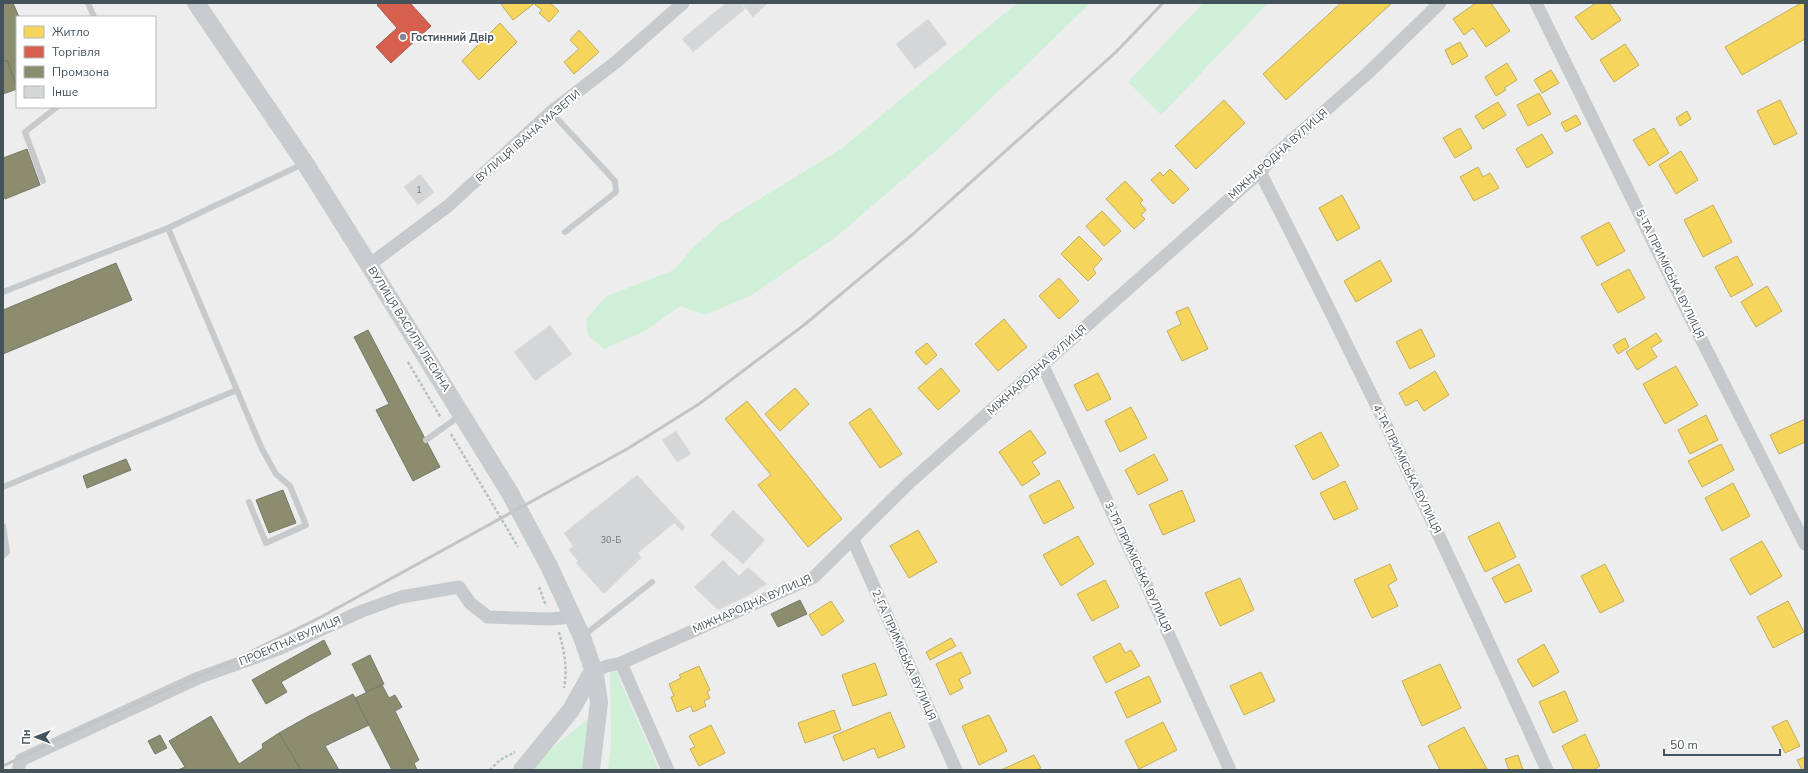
<svg xmlns="http://www.w3.org/2000/svg" width="1808" height="773" font-family="'Nunito Sans',sans-serif">
<style>
.green{fill:#cfefd8}
.homes{fill:#f6d55c;stroke:#c0ae5c}
.shops{fill:#d6604d;stroke:#aa5c51}
.industry{fill:#8c8c6e;stroke:#767b68}
.building{fill:#d5d6d7;stroke:#dfdfe0}
.lines{fill:none;stroke-linecap:round;stroke-linejoin:round}
.path{stroke:#b4c2bc;stroke-width:2.5;stroke-dasharray:3 2;stroke-linecap:butt}
.lane{stroke:#c7cacc;stroke-width:6}
.street{stroke:#c7cacc;stroke-width:13}
.secondary{stroke:#c8ccce;stroke-width:18}
.rail{stroke:#c2c4c6;stroke-width:3}
.poi-dot{fill:#7f888e;stroke:#fff;stroke-width:1.5}
.labels{text-anchor:middle;dominant-baseline:central;stroke-width:4;stroke-linejoin:round;paint-order:stroke}
.number-label{font-size:9px;fill:#69747b}
.poi-label{font-size:11px;font-weight:bold;fill:#43525b;stroke:#fff;text-anchor:start}
.street-label{font-size:11px;fill:#43525b;stroke:#fff}
</style>
<rect width="100%" height="100%" fill="#eeeded"/>
<path class="green" d="M1017 3H1091L938 149 836 237 752 295 705 315 680 306 647 330 604 349 588 335 586 319 607 296 674 270 691 250 719 224 841 149Z
M1203 3H1268L1161 115 1128 82Z
M616 671 659 770H608L611 743 610 672Z
M589 718 583 770H533L545 754Z"/>
<path class="homes" d="M500 3H535L513 20Z
M537 3H550L559 11 549 22 539 13 542 10 535 5Z
M1341 3H1392L1286 100 1263 74Z
M1476 3H1491L1510 31 1486 47 1473 28 1464 35 1453 19Z
M1596 3H1609L1621 20 1592 40 1575 17Z
M1801 3H1805V39L1742 75 1725 47Z
M500 23 517 42 479 80 462 61Z
M579 30 599 52 574 74 564 62 579 49 570 40Z
M1460 42 1468 56 1452 65 1445 50Z
M1625 44 1639 65 1614 82 1600 60Z
M1507 63 1517 80 1504 88 1506 90 1496 96 1485 77Z
M1551 70 1559 83 1542 93 1534 80Z
M1539 93 1551 114 1528 126 1517 105Z
M1224 100 1245 123 1196 169 1175 146Z
M1780 100 1797 134 1774 145 1757 111Z
M1498 102 1506 115 1483 129 1475 116Z
M1687 111 1691 119 1680 126 1676 118Z
M1576 115 1581 124 1566 132 1561 123Z
M1460 128 1472 148 1455 158 1443 138Z
M1654 128 1669 153 1649 166 1633 140Z
M1542 134 1553 153 1527 168 1516 149Z
M1681 151 1698 180 1676 194 1659 165Z
M1478 167 1483 177 1490 173 1499 188 1474 201 1460 177Z
M1170 169 1189 189 1173 204 1151 180 1160 172 1163 176Z
M1125 181 1143 200 1140 203 1146 210 1141 215 1145 219 1134 229 1106 199Z
M1342 195 1360 228 1337 241 1319 208Z
M1713 205 1732 242 1703 257 1684 220Z
M1102 211 1121 231 1104 246 1086 226Z
M1609 222 1625 251 1597 266 1581 237Z
M1079 236 1102 259 1093 269 1096 273 1088 281 1061 254Z
M1737 256 1753 285 1731 297 1715 267Z
M1380 260 1392 281 1356 302 1344 281Z
M1629 269 1645 298 1618 313 1601 284Z
M1059 278 1079 301 1059 319 1039 296Z
M1767 286 1782 311 1756 327 1741 302Z
M1188 307 1208 349 1182 361 1167 331 1181 324 1176 312Z
M1004 319 1027 347 998 371 975 344Z
M1421 329 1435 356 1410 369 1396 342Z
M1656 333 1662 341 1651 348 1657 357 1637 370 1626 352Z
M1625 338 1629 347 1618 354 1613 345Z
M927 343 937 355 926 365 915 352Z
M1676 366 1698 405 1665 424 1643 384Z
M941 368 960 391 938 410 918 388Z
M1435 371 1449 395 1424 411 1417 400 1406 406 1399 393Z
M1098 373 1111 399 1087 411 1074 385Z
M795 388 809 404 780 431 765 414Z
M747 401 842 519 808 547 758 485 771 475 725 419Z
M1131 407 1147 438 1120 452 1105 421Z
M870 408 902 454 880 468 849 423Z
M1706 415 1718 440 1690 454 1678 430Z
M1805 419V442L1779 454 1770 435Z
M1030 430 1046 453 1032 462 1040 474 1022 486 999 452Z
M1321 432 1339 466 1313 480 1295 446Z
M1721 444 1734 470 1702 487 1688 461Z
M1154 454 1168 480 1138 495 1125 470Z
M1059 480 1074 508 1044 524 1029 496Z
M1345 481 1358 509 1334 520 1320 493Z
M1733 483 1750 516 1722 531 1705 498Z
M1182 490 1195 521 1163 535 1149 505Z
M1499 522 1516 557 1485 572 1468 537Z
M918 530 937 562 909 578 890 546Z
M1078 536 1094 564 1061 586 1043 555Z
M1762 541 1782 576 1750 595 1730 559Z
M1390 564 1397 580 1388 585 1398 606 1372 618 1354 580Z
M1519 564 1532 591 1505 603 1492 578Z
M1605 564 1624 601 1600 613 1581 576Z
M1240 578 1254 610 1220 626 1205 593Z
M1105 580 1119 607 1092 621 1077 594Z
M831 601 844 621 822 636 809 615Z
M1788 601 1804 632 1773 648 1757 617Z
M951 638 956 646 930 660 926 652Z
M1120 643 1125 653 1131 650 1140 666 1106 683 1093 657Z
M1544 644 1559 672 1533 687 1517 660Z
M961 652 971 673 959 679 963 688 950 695 936 664Z
M875 663 887 695 853 706 842 675Z
M1440 664 1461 708 1422 726 1402 681Z
M699 666 710 690 707 692 710 698 704 701 706 706 693 712 691 706 677 712 671 697 674 696 669 684 681 678 679 675Z
M1261 672 1275 701 1244 715 1230 686Z
M1149 676 1161 702 1127 718 1115 692Z
M1565 691 1578 721 1553 733 1539 702Z
M834 710 841 730 805 743 798 723Z
M890 712 905 747 878 758 874 748 843 761 833 736Z
M989 715 1007 751 979 765 962 726Z
M1787 720 1800 746 1785 753 1772 727Z
M1163 722 1177 750 1139 769 1125 741Z
M711 725 725 753 699 766 690 749 695 747 689 736Z
M1464 727 1487 769 1440 770 1428 746Z
M1585 734 1600 766 1593 770H1574L1562 746Z
M1034 755 1041 768 1037 770H1001Z
M1518 755 1523 770H1509L1505 759Z
M1805 757V770H1802L1797 760Z"/>
<path class="shops" d="M379 3H410L431 26 391 63 376 47 397 28 377 5Z"/>
<path class="industry" d="M3 3H13L19 17H17V87L7 60 3 62Z
M7 60 17 89 3 94V62Z
M27 149 40 185 5 199 3 195V158Z
M116 263 132 300 3 354V310Z
M368 330 440 467 413 481 376 410 389 404 354 337Z
M126 459 131 470 87 488 83 476Z
M283 490 296 523 269 533 256 500Z
M800 600 807 614 778 627 771 614Z
M324 640 331 654 281 682 287 692 266 704 252 680Z
M370 655 384 684 366 692 352 664Z
M382 685 389 698 395 695 402 707 395 711 419 760 414 763 417 770H392L355 698Z
M353 694 369 725 325 746 339 770H301L279 733 309 716Z
M211 716 239 764 263 748 262 744 279 733 301 770H178L185 767 169 741Z
M160 735 167 748 155 754 148 741Z"/>
<path class="building" d="M726 3H741L745 9 693 52 682 39Z
M741 3H768L753 17Z
M928 19 947 44 915 69 896 44Z
M420 174 434 192 418 205 404 187Z
M550 325 572 354 535 381 514 352Z
M676 431 691 454 677 462 662 440Z
M637 475 685 527 682 531 674 523 638 553 641 558 604 594 576 563 578 561 569 550 573 546 564 533Z
M733 510 765 540 743 564 710 535Z
M723 560 739 576 748 567 767 584 751 594 718 610 694 587Z"/>
<g class="lines">
<path class="path" d="M408 362 441 418
M451 434 518 547
M539 587 546 606
M559 632C564 651 568 668 564 688
M490 770 500 760 515 752"/>
<path class="lane" d="M88 3 94 17
M551 112 615 181 616 192 565 232
M43 181 25 132 57 107
M168 228 262 449 276 474 290 486 306 525 266 543 249 502
M3 292 168 228 303 164
M426 440 461 415
M3 487 237 390
M3 526 7 552 3 556
M583 636 652 582"/>
<path class="street" d="M1536 3 1693 323 1805 544
M1260 172C1361 369 1456 568 1547 770
M369 265 448 206 551 112 616 62 683 3
M1043 366 1140 571 1230 770
M853 540 956 770
M621 663 668 770
M593 671 607 666 621 663 814 577 909 483 1260 172 1274 156 1368 73 1440 3
M18 770 21 760 198 678 276 650 362 611 401 597 459 587 470 603 488 617 550 619 572 617"/>
<path class="secondary" d="M196 3 305 163 369 265 510 493 549 566 582 637 595 675 599 702 591 770
M522 770 571 710 593 671"/>
<path class="rail" d="M3 766 87 726 234 660 321 617 627 449 699 404 804 325 913 234 1116 52 1163 3"/>
</g>
<circle class="poi-dot" cx="403" cy="37" r="4"/>
<g class="labels">
<g class="number-label">
<text x="419" y="190">1</text>
<text x="611" y="540">30-Б</text>
</g>
<g class="poi-label">
<text x="411" y="37">Гостинний Двір</text>
</g>
<g class="street-label">
<text transform="translate(528 136) rotate(-41)">ВУЛИЦЯ ІВАНА МАЗЕПИ</text>
<text transform="translate(1278 154) rotate(-42)">МІЖНАРОДНА ВУЛИЦЯ</text>
<text transform="translate(1670 274) rotate(64)">5-ТА ПРИМІСЬКА ВУЛИЦЯ</text>
<text transform="translate(409 329) rotate(58)">ВУЛИЦЯ ВАСИЛЯ ЛЕСИНА</text>
<text transform="translate(1037 370) rotate(-42)">МІЖНАРОДНА ВУЛИЦЯ</text>
<text transform="translate(1407 469) rotate(64)">4-ТА ПРИМІСЬКА ВУЛИЦЯ</text>
<text transform="translate(1138 567) rotate(65)">3-ТЯ ПРИМІСЬКА ВУЛИЦЯ</text>
<text transform="translate(752 604) rotate(-24)">МІЖНАРОДНА ВУЛИЦЯ</text>
<text transform="translate(290 641) rotate(-23)">ПРОЕКТНА ВУЛИЦЯ</text>
<text transform="translate(904 655) rotate(66)">2-ГА ПРИМІСЬКА ВУЛИЦЯ</text>
</g>
</g>
<rect width="1808" height="773" fill="none" stroke="#43525b" stroke-width="8"/>
<rect x="16" y="16" width="140" height="92" fill="#ffffff" stroke="#b4babd"/>
<rect x="24" y="26" width="20" height="12" fill="#f6d55c" stroke="#b4babd"/>
<text x="52" y="36" font-size="12" fill="#43525b">Житло</text>
<rect x="24" y="46" width="20" height="12" fill="#d6604d" stroke="#b4babd"/>
<text x="52" y="56" font-size="12" fill="#43525b">Торгівля</text>
<rect x="24" y="66" width="20" height="12" fill="#8c8c6e" stroke="#b4babd"/>
<text x="52" y="76" font-size="12" fill="#43525b">Промзона</text>
<rect x="24" y="86" width="20" height="12" fill="#d5d6d7" stroke="#b4babd"/>
<text x="52" y="96" font-size="12" fill="#43525b">Інше</text>
<g transform="translate(36 737) rotate(270)" stroke="#ffffff" stroke-width="3" paint-order="stroke">
<path d="M0-3L7 15L0 10L-7 15Z" fill="#43525b"/>
<text y="-6" font-size="11" font-weight="bold" text-anchor="middle" fill="#43525b">Пн</text>
</g>
<path d="M1664 749v6h116v-6" fill="none" stroke="#43525b" stroke-width="2"/>
<text x="1670" y="749" font-size="12" fill="#43525b" stroke="#ffffff" stroke-width="3" paint-order="stroke">50 m</text>
</svg>
